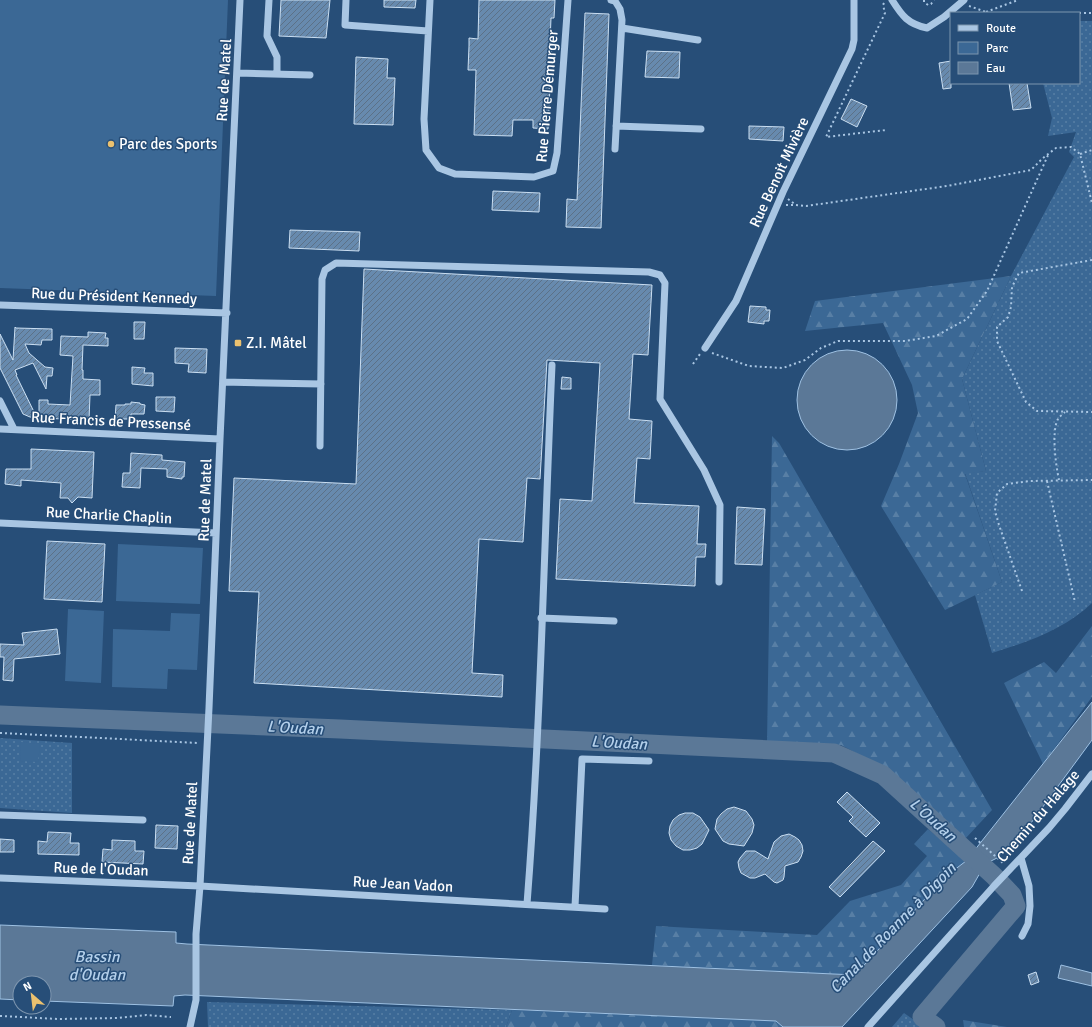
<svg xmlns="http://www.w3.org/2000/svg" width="1092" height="1027" font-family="Signika,sans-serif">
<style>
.green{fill:url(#green-dots)}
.forest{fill:url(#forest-firs)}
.pitch{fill:#3b6895}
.water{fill:#5b7897;stroke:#9ec1e3}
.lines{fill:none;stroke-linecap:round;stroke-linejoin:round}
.river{stroke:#5b7897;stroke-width:19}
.building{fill:url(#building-hatch);stroke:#cbdff2}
.path{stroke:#a9c6e3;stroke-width:2;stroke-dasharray:2 3;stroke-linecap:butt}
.minor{stroke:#a9c6e3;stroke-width:7}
.poi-dot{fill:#ebc16f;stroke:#274e78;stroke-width:1.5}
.labels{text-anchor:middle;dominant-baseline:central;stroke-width:3;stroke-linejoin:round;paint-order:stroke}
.street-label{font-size:15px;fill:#fff;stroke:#274e78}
.poi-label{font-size:15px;fill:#fff;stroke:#274e78;text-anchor:start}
.water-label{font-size:16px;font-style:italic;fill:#b4d0eb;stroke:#274e78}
</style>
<defs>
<pattern id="green-dots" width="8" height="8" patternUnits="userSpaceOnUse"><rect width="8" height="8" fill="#3b6895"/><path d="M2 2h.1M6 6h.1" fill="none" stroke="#587fa5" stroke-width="1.8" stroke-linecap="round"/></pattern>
<pattern id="forest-firs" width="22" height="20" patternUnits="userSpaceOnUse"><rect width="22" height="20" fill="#3b6895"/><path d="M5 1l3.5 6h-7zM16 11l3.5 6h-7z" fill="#587fa5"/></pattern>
<pattern id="building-hatch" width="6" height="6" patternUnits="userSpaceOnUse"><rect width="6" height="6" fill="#678aae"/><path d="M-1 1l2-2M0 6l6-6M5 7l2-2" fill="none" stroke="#5c7187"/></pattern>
</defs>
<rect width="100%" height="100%" fill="#274e78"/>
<path class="green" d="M1079 21H1092V603C1065 629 1028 642 992 653L975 595 1002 582 965 473 986 471 962 379 1011 276 1074 157 1069 152 1076 132 1048 136 1052 118 1043 83H1079Z
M0 738 72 743V813L0 808Z
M207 1002 512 1010 506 1027H208Z
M904 1013 924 1027H892Z"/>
<path class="forest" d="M1011 276 962 379 986 471 965 474 1002 582 945 610 881 506 899 464 918 413 912 385 883 323 805 331 815 301Z
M772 436 779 443 992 810 965 839 886 769 841 745 767 743Z
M1092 626V697L1043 764 1004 683 1044 662 1056 673Z
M928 829 966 861 945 877 855 975 652 965 656 926 817 935 850 901 901 885 927 856 914 844Z
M512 1010 776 1021 783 1027H506Z
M963 1020 1007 1027H964Z"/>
<path class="pitch" d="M0 0H228L216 296 0 288Z
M118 544 203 548 200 604 116 601Z
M68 609 104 611 101 683 65 681Z
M171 613 200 614 197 670 168 669 167 689 112 687 113 629 170 631Z
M21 742 40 744 38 762 20 761Z"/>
<path class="water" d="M797 400a50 50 0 1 1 100 0a50 50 0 1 1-100 0Z
M1092 702V740L1031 823 997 858 989 862 980 873 972 887 842 1027H783L776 1021 185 995 174 996 173 1006 44 1001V983H20V1000L0 999V925L176 932V943L187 944 855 975 945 877 966 861Z
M1061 965 1092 973V986L1058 978Z"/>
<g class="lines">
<path class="river" d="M0 715 340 729 834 753 883 775 994 876 1012 895 1016 906 922 1017 936 1027"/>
</g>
<path class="building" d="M281 0H330L326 38 279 36Z
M384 0H416L415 8 384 7Z
M479 0H555L554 18H551L550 43H552L548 129 533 128V120H513L512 136 474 135 476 70H468L469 46V38L478 39Z
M585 13 609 14 601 228 566 227 567 199 577 200Z
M647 51 680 52 679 78 645 77Z
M356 57 388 59 387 78H395L393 125 354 124Z
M951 61V88L943 89 939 63Z
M1009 83H1027L1031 108 1013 110Z
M851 99 867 106 857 127 841 119Z
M749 126 784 127 783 141 749 139Z
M493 191 540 193 539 212 492 210Z
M290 230 360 232 359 251 289 248Z
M364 269 652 285 648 355 633 354 629 419 652 421 650 459 637 458 634 503 699 506 697 544H706L705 557H696L695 586 556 579 560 499 592 501 600 363 547 360 540 479 527 478 523 542 479 539 472 673 503 675 502 697 254 683 259 592 229 591 234 478 356 484Z
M750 306 766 307V310H770L769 321H764V324L748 322Z
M134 322H145L144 339H134Z
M15 327 16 328 52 329V340H42L41 345 25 344 29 353 45 367 53 368 52 376H47L46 389 33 363 15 370 17 375H16L37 418 30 417 23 414 0 368V334L13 360Z
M88 332 106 333 105 338H108V346L83 345 82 370H83V379L100 380V395H90L89 420 39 418V400H48V404L70 405 73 356 60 355 61 336 88 337Z
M175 348 207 349 206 373 188 372 189 364 175 363Z
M132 367 145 368 144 373H153V386L132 384Z
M562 377 571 378V389H561Z
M156 397H175L174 412 156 411Z
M131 402 140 403V404L145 405 144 414H131V419H115L116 405H125V404H131Z
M31 449 94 452 92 498 78 497 72 503 68 498H60L61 483 21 480V486L5 484 6 469H31Z
M131 453 162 455V460L185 462 184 477H182V479L167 477V469L141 468 140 488 122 487 123 473H130Z
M737 507 765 509 762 565 735 564Z
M47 541 105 544 102 602 44 599Z
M57 629 60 654 14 659 13 681 3 680 4 657H0V644L24 645 22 633Z
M847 792 880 823 866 837 849 821 853 817 837 802Z
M734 807 746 811 752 819 754 825 752 833 744 846 729 844 723 841 715 829 717 819 721 814 727 809Z
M685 813H693L700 817 709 830 702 844 697 848 690 850H683L676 846 671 840 669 833 670 826 673 820 679 815Z
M156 825 178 826 177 849 155 848Z
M48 832 71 833 70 843H79V855L38 854V841L47 842Z
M789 834 795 837 799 840 802 845 803 851 801 857 798 862 785 866 784 877 783 880 777 883 774 882 765 874 755 878H750L741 873 739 868 738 862 740 858 746 851H755L768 859 774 842 781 836Z
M0 839 14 840V852H0Z
M112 840 135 841V851H144L143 864 102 862 103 849 112 850Z
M873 841 885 851 840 897 829 887Z
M1036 972 1039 982 1031 985 1028 975Z"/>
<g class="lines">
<path class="path" d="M924 0V2L928 5 931 4 934 0
M884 3 883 5 885 13 826 137 886 130
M969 6 989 13
M986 12 1018 0
M1079 13H1092
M1080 154 1092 150
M788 199 796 205 806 206 947 186 1031 170 1043 158 1056 148 1071 147 1080 154 1092 203
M786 205H795
M1092 260 1019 273 1012 287 1011 307 1008 317 997 327V341L1026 402 1037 411 1092 412
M712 353 749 366 783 368 805 360 821 348 838 341H905L936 336 967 319 987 291 1049 153
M693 364 700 354
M1059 480C1056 466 1051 432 1058 419 1059 417 1063 414 1065 412
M1047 481 1075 602
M1022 591 999 525 995 511 997 493 1007 484 1030 481 1092 480
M0 733 199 743
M975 838 1004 864
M0 1016 59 1019 118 1018 146 1015 171 1017"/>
<path class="minor" d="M269 0 267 36 277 57V74
M346 0 345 25 428 31
M430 0 424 119 426 150 439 168 455 174 534 177 553 171 557 153 568 0
M611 0 615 1 620 9 622 20 615 149
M892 0C902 16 908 24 927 28L944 17 964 0
M622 28 698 40
M237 73 310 75
M616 126 701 129
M0 305 227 313
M705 348 736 301 783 192 852 49 854 40V0
M223 382 321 384
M0 401 14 429
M0 429 220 439
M320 446 322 279 325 270 336 263 649 272 660 275 665 283 660 399 704 470 720 505 719 582
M0 523 216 533
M541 618 614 621
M0 815 143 820
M1021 858 1029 886 1030 906 1028 924 1022 936
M0 878 200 886 605 909
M527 904C541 725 544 545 552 365
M575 907 582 759 649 761
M190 1027 196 1000V934L200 886 209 708 220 439 240 0
M868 1027 994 886 1049 828 1065 809 1092 774"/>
</g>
<g class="poi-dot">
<circle cx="111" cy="144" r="4"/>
<rect x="234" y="339" width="8" height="8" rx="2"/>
</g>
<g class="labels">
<g class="street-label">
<text transform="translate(224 80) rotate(-87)">Rue de Matel</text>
<text transform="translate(547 96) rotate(-85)">Rue Pierre Démurger</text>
<text transform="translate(779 172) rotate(-65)">Rue Benoit Mivière</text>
<text transform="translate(114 296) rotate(2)">Rue du Président Kennedy</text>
<text transform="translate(111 421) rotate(3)">Rue Francis de Pressensé</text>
<text transform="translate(205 500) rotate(-88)">Rue de Matel</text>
<text transform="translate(109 515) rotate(3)">Rue Charlie Chaplin</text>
<text transform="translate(1038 816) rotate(-49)">Chemin du Halage</text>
<text transform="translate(190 823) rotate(-87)">Rue de Matel</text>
<text transform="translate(101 869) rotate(2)">Rue de l'Oudan</text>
<text transform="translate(403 884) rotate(3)">Rue Jean Vadon</text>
</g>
<g class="poi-label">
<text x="119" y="144">Parc des Sports</text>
<text x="246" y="343">Z.I. Mâtel</text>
</g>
<g class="water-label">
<text transform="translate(295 728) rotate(3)">L'Oudan</text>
<text transform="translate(619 743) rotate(3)">L'Oudan</text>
<text transform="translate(933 820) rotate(42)">L'Oudan</text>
<text transform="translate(893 928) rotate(-46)">Canal de Roanne à Digoin</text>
<text x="97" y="957">Bassin<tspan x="97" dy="18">d'Oudan</tspan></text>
</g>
</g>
<rect x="950" y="12" width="130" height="72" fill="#274e78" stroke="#7d95ae"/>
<rect x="958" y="25" width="20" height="6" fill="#a9c6e3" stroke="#7d95ae"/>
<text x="986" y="32" font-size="12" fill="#ffffff">Route</text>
<rect x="958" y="42" width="20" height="12" fill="#3b6895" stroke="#7d95ae"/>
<text x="986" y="52" font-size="12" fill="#ffffff">Parc</text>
<rect x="958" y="62" width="20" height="12" fill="#5b7897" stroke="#7d95ae"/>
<text x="986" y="72" font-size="12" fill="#ffffff">Eau</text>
<g transform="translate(32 995) rotate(332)"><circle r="19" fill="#274e78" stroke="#7d95ae"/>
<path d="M0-3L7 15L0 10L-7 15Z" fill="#ebc16f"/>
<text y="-6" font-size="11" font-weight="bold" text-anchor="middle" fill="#ffffff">N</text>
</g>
</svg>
